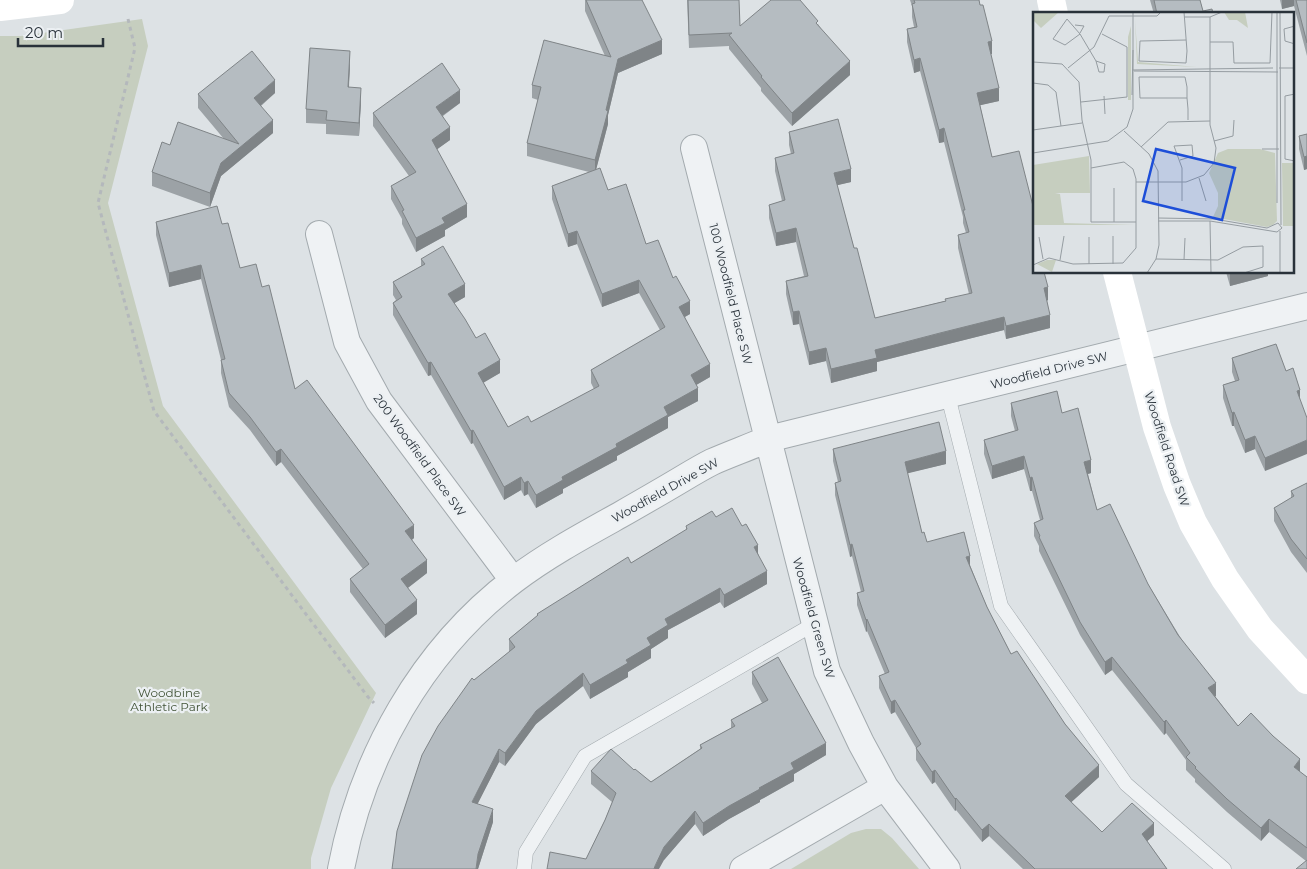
<svg xmlns="http://www.w3.org/2000/svg" width="1307" height="869" font-family="Montserrat,sans-serif">
<style>
.green{fill:#c6cebf}
.lines{fill:none;stroke-linecap:round;stroke-linejoin:round}
.lane-casing{stroke:#a3aaae;stroke-width:15}
.street-casing{stroke:#a3aaae;stroke-width:28}
.path{stroke:#b4b8bc;stroke-width:3;stroke-dasharray:4 4;stroke-linecap:butt}
.lane{stroke:#eff2f4;stroke-width:14}
.street{stroke:#eff2f4;stroke-width:26}
.secondary{stroke:#fff;stroke-width:28}
.wall{fill:#9ca2a6}
.shaded-wall{fill:#7f8487}
.building{fill:#b5bcc1;stroke:#7f8487}
.labels{text-anchor:middle;dominant-baseline:central;stroke-width:4.5;stroke-linejoin:round;paint-order:stroke}
.street-label{font-size:12px;fill:#29323a;stroke:#ecf0f3}
.park-label{font-size:12px;fill:#425438;stroke:#ecf0f3}
.inset-road{fill:none;stroke:#959ca1;stroke-width:1}
.view{fill:#1d4ed8;fill-opacity:0.15;stroke:#1d4ed8;stroke-width:2.5}
.inset-edge{fill:none;stroke:#29323a;stroke-width:2.5}
</style>
<rect width="100%" height="100%" fill="#dde2e5"/>
<path class="green" d="M142 19 148 46 108 203 163 406 376 693 331 788 311 858V869H0V36H21Z
M866 829H881L892 838 919 869H791L851 833Z"/>
<g class="lines">
<defs>
<path id="lane" d="M948 396 1001 606 1126 784 1224 869
M524 869 526 852 585 756 814 624"/>
<path id="street" d="M694 148 827 671 861 743 885 787 947 869
M319 234 347 342 379 401 513 580
M341 869C362 757 422 650 514 580 547 555 584 535 620 515 641 503 662 491 682 479 692 473 702 467 712 462 730 454 750 447 768 439L1307 306
M743 869 885 787"/>
</defs>
<use href="#lane" class="lane-casing"/>
<use href="#street" class="street-casing"/>
<path class="path" d="M128 19 135 48 98 203 154 411 368 697 374 703"/>
<use href="#lane" class="lane"/>
<use href="#street" class="street"/>
<path class="secondary" d="M1051 0 1054 14
M0 7 60 0
M1117 272 1157 427 1177 485 1193 523 1225 579 1260 629 1307 680"/>
</g>
<path class="wall" d="M585 0H642L662 54 618 73 608 115V124L596 169 608 190 646 244 673 278 690 314 685 317 710 377 696 385 698 401 668 417V428L617 456V460L563 489V493L536 508 528 494 524 496 521 490 504 500 473 443 471 444 431 375 428 376 393 315V303L396 300 393 295V282L421 266V259L465 297 454 303 476 338 500 373 483 382 508 427 531 422 594 389 591 383V370L660 330 639 293 602 307 577 244 568 247 552 199V186L589 172 527 156V143L538 100 532 98V85L605 56 585 11Z
M687 0H739L740 26 818 24 850 75 792 126 761 91V88L729 49V46L689 48Z
M910 0H979L992 54H991L999 101 980 105 992 157 1048 300 1047 301 1050 328 1006 339 1004 330 940 346 877 362V371L831 383 826 361 809 365 799 324 793 325 786 294V281L804 276 796 242 776 246 769 218V205L782 201 775 171V158L791 154 789 145V132L851 182 837 185 854 248 875 318 945 301 969 294 958 248V235L966 233 963 223V217L944 142 939 143 920 71 914 73 907 42V29L914 27 912 17V6Z
M1150 0H1200L1203 11 1213 14H1154Z
M1280 0H1307V56L1294 6 1282 9Z
M350 64 349 87 361 101 359 136 326 134V124L306 123V109Z
M275 93 261 106 273 133 221 176 210 207 152 186V172L170 145 224 139 198 108V94Z
M460 103 443 116 450 140 437 149 467 217 445 230V236L416 252 402 224V219L391 199V186L409 176 373 126V113Z
M1307 134V169L1304 170 1299 149V136Z
M156 222 222 224 240 268 262 287 295 389 414 538 412 540 427 573 408 588 417 614 385 638 350 592V579L363 569 281 462 276 466 250 430 229 407 221 373V360L201 279 169 287 156 235Z
M1226 272H1268V276L1230 286Z
M1232 358 1286 371 1265 471 1255 449 1245 453 1234 426H1232L1223 398V385L1235 381 1232 372Z
M1011 403 1062 413 1091 473 1088 474 1097 510 1148 584 1216 696H1215L1238 726 1307 777V869L1306 861 1269 832 1261 841 1227 812 1195 782V779L1186 770V760L1166 733 1164 735 1112 670 1105 675 1080 635 1039 551V546L1034 536V523L1040 520 1032 491H1030L1024 469 992 479 984 454V440L1015 431 1011 416Z
M833 449 946 464 907 473 922 533 927 542 970 565 987 607 1011 654 1065 724 1099 777 1071 802 1102 832 1154 835 1147 841 1167 869H1023L989 836 982 842 956 810 955 811 935 782 932 784 916 760V748L895 712 891 714 879 688V676L885 674 867 631 866 632 857 605V593L861 592 852 556 850 557 835 495V483L838 482 833 461Z
M1307 483V573L1291 552 1274 521V508L1291 498V491Z
M716 517 758 553 767 584 724 608 720 602 668 630V638L651 649V658L628 672V677L590 699 583 686 536 724 505 766 499 762 477 804 493 822 478 869 474 680 509 652V639L537 616V614L631 563 686 530V526Z
M752 672 826 755 794 774V781L760 800V802L729 819 703 836 695 824 664 860 586 859 605 820 612 802 591 784V771L634 770 651 782 700 749V745L731 728V720L762 703 752 684Z"/>
<path class="shaded-wall" d="M1282 0H1294V6L1282 9Z
M662 40V54L618 73 608 115V124L595 174V160L606 110 618 59Z
M992 41V54L988 55V42Z
M350 51V64L348 100V87Z
M920 58V71L914 73V60Z
M850 61V75L792 126V113Z
M275 80V93L254 111V98Z
M361 88V101L359 136V123Z
M999 88V101L977 106V93Z
M460 90V103L436 120V107Z
M273 120V133L221 176 210 207V193L221 163Z
M450 127V140L432 153V140Z
M944 128V142L939 143V130Z
M1307 156V169L1304 170V157Z
M851 169V182L834 186V173Z
M467 204V217L445 230V236L416 252V238L442 218Z
M796 228V242L776 246V233Z
M577 231V244L568 247V234Z
M201 265V279L169 287V273Z
M1268 272V276L1230 286V273Z
M639 280V293L602 307V294Z
M465 284V297L448 307V294Z
M1048 287V300L1044 301V288Z
M690 301V314L679 320V307Z
M799 311V324L793 325V312Z
M1050 315V328L1006 339V326Z
M1004 317V330L877 362V371L831 383V369L875 350Z
M826 348V361L809 365V352Z
M500 360V373L478 386V373Z
M431 362V375L428 376V363Z
M710 364V377L691 388V375Z
M698 388V401L668 417V428L617 456V460L563 489V493L536 508V495L562 477 616 444 664 407Z
M1300 390V404L1297 391Z
M1234 412V426H1232V413Z
M473 430V443L471 444V431Z
M1255 436V449L1245 453V440Z
M1307 440V454L1265 471V458Z
M281 449V462L276 466V452Z
M946 451V464L905 474V462Z
M1024 456V469L992 479V466Z
M1091 460V473L1084 475V462Z
M521 477V490L504 500V487Z
M1032 477V491H1030V478Z
M528 481V494L524 496V483Z
M414 525V538L405 545V531Z
M852 544V556L850 557V545Z
M758 545V558L754 547Z
M970 556V568L966 557Z
M427 560V573L401 593V579Z
M767 571V584L724 608V595Z
M720 588V602L668 630V638L651 649V658L628 672V677L590 699V685L626 660 665 619Z
M417 600V614L385 638V625Z
M867 619V631L866 632V620Z
M1112 657V670L1105 675V662Z
M583 673V686L536 724 505 766V753L536 711Z
M1216 683V696L1208 701V688Z
M895 700V712L891 714V702Z
M1166 720V733L1164 735V722Z
M826 743V755L794 774V781L760 800V802L729 819 703 836V823L729 806 759 788 791 763Z
M499 749V762L472 815V802Z
M1300 759V772L1294 767Z
M1099 765V777L1065 808V796Z
M935 770V782L932 784V772Z
M956 798V810L955 811V799Z
M493 809V822L478 869H476L478 854Z
M695 811V824L664 860 659 869H654L655 866 664 847Z
M1269 819V832L1261 841V828Z
M1154 823V835L1142 846V834Z
M989 824V836L982 842V830Z"/>
<path class="building" d="M586 0H642L662 40 618 59 606 110 608 111 595 160 527 143 541 87 532 85 544 40 611 57Z
M688 0H739L740 26 771 0H800L818 21 816 23 850 61 792 113 761 77 762 76 729 35 732 33 689 35Z
M914 0H979L980 5H983L992 41 988 42 999 88 977 93 992 157 1019 151 1034 210V272H1044L1048 287 1044 288 1050 315 1006 326 1004 317 940 333 875 350 877 358 831 369 826 348 809 352 799 311 793 312 786 281 808 276 796 228 776 233 769 205 785 200 775 158 794 153 789 132 838 119 851 169 834 173 854 248H857L875 318 946 301 945 299 972 293 958 235 969 232 963 210H965L944 128 939 130 920 58 914 60 907 29 917 27 912 4 915 3Z
M1154 0H1200L1203 11 1212 9 1213 14H1157Z
M1296 0H1307V43Z
M310 48 350 51 348 87 361 88 359 123 326 120 327 111 306 109Z
M252 51 275 80 254 98 273 120 221 163 210 193 152 172 162 142 170 145 178 122 239 144 198 94Z
M442 63 460 90 436 107 450 127 432 140 467 204 442 218 445 223 416 238 402 211 404 210 391 186 416 172 373 113Z
M1307 134V156L1304 157 1299 136Z
M600 168 608 190 626 184 646 244 658 240 673 278 676 276 690 301 679 307 710 364 691 375 698 388 664 407 668 415 616 444 617 447 562 477 563 480 536 495 528 481 524 483 521 477 504 487 473 430 471 431 431 362 428 363 393 303 402 297 393 282 425 264 421 259 443 246 465 284 448 294 465 319 476 338 485 333 500 360 478 373 508 427 528 416 531 422 599 386 591 370 665 327 639 280 602 294 577 231 568 234 552 186Z
M217 206 222 224 228 223 240 268 256 264 262 287 269 285 295 389 307 380 414 525 405 531 427 560 401 579 417 600 385 625 350 579 369 564 281 449 276 452 250 417 229 393 221 360 225 359 201 265 169 273 156 222Z
M1276 344 1286 371 1293 368 1300 390 1297 391 1307 418V440L1265 458 1255 436 1245 440 1234 412 1232 413 1223 385 1239 380 1232 358Z
M1057 391 1062 413 1078 408 1091 460 1084 462 1097 510 1110 504 1148 584 1178 635 1216 683 1208 688 1238 726 1251 713 1273 736 1300 759 1294 767 1307 777V848L1269 819 1261 828 1227 799 1195 768 1196 767 1186 757 1190 753 1166 720 1164 722 1112 657 1105 662 1080 622 1039 537 1040 536 1034 523 1043 519 1032 477 1030 478 1024 456 992 466 984 440 1018 430 1011 403Z
M939 422 946 451 905 462 922 533 924 532 927 542 964 532 970 556 966 557 987 607 1011 654 1017 651 1065 724 1099 765 1065 796 1102 832 1132 803 1154 823 1142 834 1167 869H1035L989 824 982 830 956 798 955 799 935 770 932 772 916 748 921 744 895 700 891 702 879 676 889 672 867 619 866 620 857 593 864 591 852 544 850 545 835 483 841 481 833 449Z
M1307 483V559L1291 539 1274 508 1294 496 1291 491Z
M732 508 742 526 746 524 758 545 754 547 767 571 724 595 720 588 665 619 668 625 647 638 651 645 626 660 628 663 590 685 583 673 536 711 505 753 499 749 472 802 493 809 478 854 476 869H392L397 831 422 755 438 726 472 678 474 680 515 647 509 639 538 615 537 614 628 557 631 563 687 529 686 526 712 511 716 517Z
M778 657 826 743 791 763 794 769 759 788 760 789 729 806 703 823 695 811 664 847 655 866 654 869H547L550 852 586 859 605 820 616 793 591 771 611 749 634 770 635 769 651 782 702 748 700 745 735 726 731 720 768 700 752 672Z
M1307 860V869H1296Z"/>
<g class="labels">
<g class="street-label">
<text transform="translate(731 294) rotate(76)">100 Woodfield Place SW</text>
<text transform="translate(1049 370) rotate(-14)">Woodfield Drive SW</text>
<text transform="translate(1167 449) rotate(72)">Woodfield Road SW</text>
<text transform="translate(420 455) rotate(54)">200 Woodfield Place SW</text>
<text transform="translate(665 490) rotate(-29)">Woodfield Drive SW</text>
<text transform="translate(814 618) rotate(74)">Woodfield Green SW</text>
</g>
<g class="park-label">
<text x="169" y="692">Woodbine<tspan x="169" dy="14">Athletic Park</tspan></text>
</g>
</g>
<g transform="translate(1033 12)">
<rect width="261" height="261" fill="#dde2e5"/>
<path d="M0 0H26L8 16 1 9ZM191 0H212L215 16 204 8H196ZM102 7 105 50 164 55 104 52ZM98 14V88H95V25ZM195 137H227L242 141 244 209 240 213 234 215 180 205 185 194V181L176 161 185 141ZM56 144 57 181H22L27 182 31 211 102 213H0V153ZM249 151H261V214H250ZM14 248H23L19 260 4 252Z" fill="#c6cebf"/>
<path class="inset-road" d="M151 0 154 39 153 51 106 49 107 29 153 28M244 0V191M247 0 248 213M151 5H177L189 0M42 13 51 14 47 21M262 14 251 17 252 29 262 32M47 22 34 7 20 27 32 33 47 22 63 49 72 52 71 60H66L63 49M177 30H200L201 51H237L239 0M0 50 29 52 46 70 49 108 58 148V210H103V167L100 157 91 150 58 156M35 56 61 35 76 4H124L128 0M246 56H262M99 58 240 56M101 59 245 60M0 71 15 73 23 80 28 114M262 82 252 84V147L262 149M99 83 100 38M71 84 72 102M154 86H107L106 65H152L154 75V86L155 97V108M48 90 94 85V35L69 22M0 118 49 111M91 119 116 142 125 159 126 233 123 247 114 261M181 129 200 124 201 108M108 135 135 110 177 109M229 137H246M0 141 75 129 94 115 100 97V0M147 148 160 144 159 133 141 134 149 156V189M166 166 173 189M103 170H153L171 163 181 151 183 136 177 113V5M125 206 181 207 234 216 245 211 249 216 244 220 177 209H125M177 209 178 261M81 210V176M247 219V261M80 224V252M6 225 10 247M56 225V252M123 247 185 248 210 235 230 234V255L211 261M27 248 31 224M151 248 152 226M0 253 16 246 40 252 90 251 103 236V210"/>
<path class="view" d="M123 137 202 156 189 208 110 189Z"/>
<rect width="261" height="261" class="inset-edge"/>
</g>
<path d="M18 38v8h85v-8" fill="none" stroke="#29323a" stroke-width="2.5"/>
<text x="25" y="38" font-size="15" fill="#29323a" stroke="#ecf0f3" stroke-width="4" paint-order="stroke">20 m</text>
</svg>
